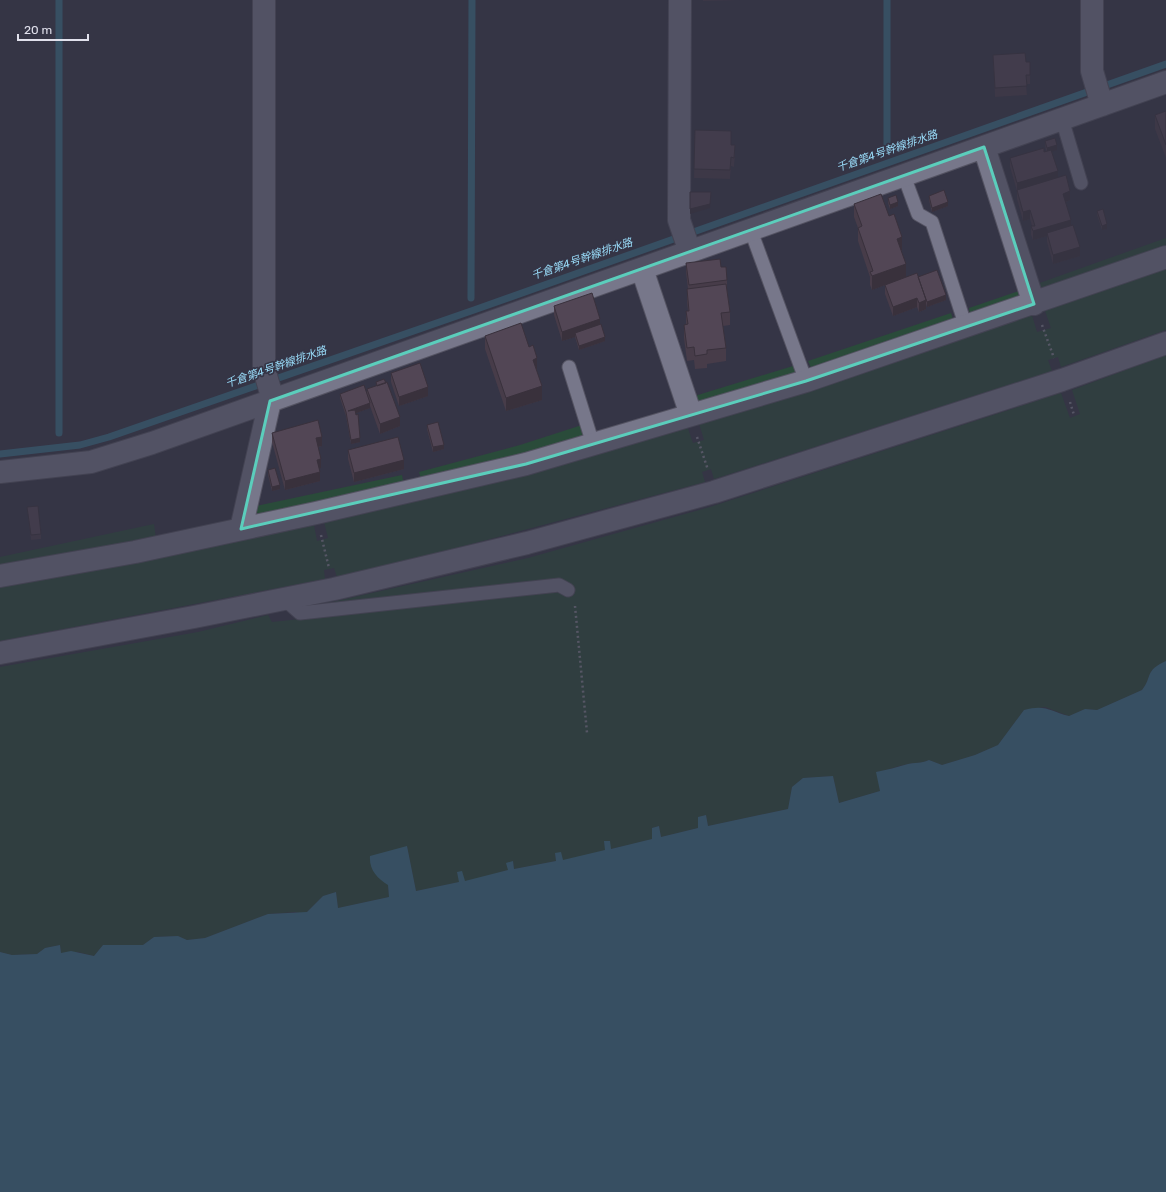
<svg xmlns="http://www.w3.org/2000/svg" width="1166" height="1192" font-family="Rubik,'Noto Sans JP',sans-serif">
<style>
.green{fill:#2a4b3a}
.water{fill:#3a7086}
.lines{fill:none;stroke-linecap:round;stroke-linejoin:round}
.stream{stroke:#3a7086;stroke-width:7}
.service-casing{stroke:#545362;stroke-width:15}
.minor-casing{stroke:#545362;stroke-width:24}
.path{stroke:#7e7e8c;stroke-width:2.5;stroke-dasharray:2 3;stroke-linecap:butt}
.service{stroke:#77778a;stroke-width:13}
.minor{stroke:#77778a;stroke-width:22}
.wall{fill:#473c49}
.shaded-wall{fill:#39313c}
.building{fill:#524655;stroke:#39313c}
.marked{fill:none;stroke:#5bcebc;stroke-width:3;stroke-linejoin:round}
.labels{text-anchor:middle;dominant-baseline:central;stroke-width:3.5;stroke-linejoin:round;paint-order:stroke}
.water-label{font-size:11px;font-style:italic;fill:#98daf7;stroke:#353546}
</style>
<rect width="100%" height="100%" fill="#353546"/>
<path class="green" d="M1166 238V250L1044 293 1034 285Z
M1166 267V330L1061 367 1058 357 1048 360 1052 371 714 479 711 469 702 472 705 482 373 570 337 577 334 568 324 570 325 579 0 641V583L313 520 317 541 328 538 323 518 686 423 693 443 704 440 698 420 1031 312 1037 332 1051 328 1044 308Z
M1019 291 1016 304 970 316 969 308Z
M951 313 955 325 812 370 808 361Z
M1166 355V661C1144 671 1153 676 1142 690L1097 710 1085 709 1069 716 1045 707 1024 710 998 745 975 755 942 765 929 760C920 764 916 762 908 764 897 766 888 770 877 772L880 791 839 803 833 776 803 778 792 787 788 809 708 826 706 815 698 817V828L661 837 659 826 652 828 653 839 611 849 604 842 606 850 563 861 555 853 556 861 514 869 513 861 508 870 465 882 457 872 460 882 416 891 407 846 388 885 389 897 338 908 336 892 323 896 307 912 303 914 295 912 268 914 205 938 187 940 178 936 154 937 143 945H103L94 956 78 952 61 953 60 945 45 948 37 954 12 955 0 952V667L198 632 268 615 272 622 558 592 569 584 323 604 528 558 710 507 1061 393 1070 418 1080 414 1072 390Z
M793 366 796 372 794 377 700 406 688 398Z
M582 425 586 438 422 482 419 472 520 445Z
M402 475 404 485 266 519 257 513 256 506Z
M154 524 156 539 0 569V557Z"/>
<path class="water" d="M1166 661V1192H0V952L12 955 37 954 45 948 60 945 61 953 71 951 94 956 103 945H143L154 937 178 936 187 940 205 938 268 914 307 912 323 896 336 892 338 908 389 897 388 885C377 878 369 870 370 856L407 846 416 891 459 882 457 872 462 871 465 881 508 870 506 863 513 861 514 869 556 861 555 853 561 852 563 860 605 850 604 841H610L611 849 652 839V828L659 826 661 837 698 828V817L706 815 708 826 788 809 792 787 803 778 833 776 839 803 880 791 876 772C887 770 897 767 908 764 916 762 920 764 929 760L942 765 975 755 998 745 1024 710C1046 704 1049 711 1069 716L1085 709 1097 710 1142 690C1153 676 1144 671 1166 661Z"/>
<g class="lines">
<path class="stream" d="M59 0V433
M887 0V149
M471 298 472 0
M0 454 80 445 109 437 474 310 1166 64"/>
<defs>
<path id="service" d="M1062 119 1081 183
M904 176 918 214 932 222 966 327
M751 231 806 381
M569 367 593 444
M284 599 300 613 559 585 568 590"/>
<path id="minor" d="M264 0V369L273 400
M680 0 679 220 690 252
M1092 0V71L1102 105
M984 147 1034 304
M642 269 691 415
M0 472 91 462 152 443 1166 82
M241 529 270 401
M0 576 135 552 316 513 526 464 806 381 1166 257
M0 653 194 617 334 589 527 543 714 492 1062 380 1166 343"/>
</defs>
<use href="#service" class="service-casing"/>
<use href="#minor" class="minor-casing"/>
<path class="path" d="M1042 325 1054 358
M1070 402 1074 415
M697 437 708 470
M321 535 329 568
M575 606 587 733"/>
<use href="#service" class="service"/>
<use href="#minor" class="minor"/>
</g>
<path class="wall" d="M703 0H742L703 1Z
M993 55 1026 62 1030 75V84H1026L1027 95 995 97Z
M1166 111V158L1155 129V115Z
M695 130 731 145 735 154 734 167 731 166 730 179 694 178Z
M1045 141 1057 150 1052 151 1058 178 1070 200 1066 202 1071 226 1080 256 1053 264 1047 242V236L1033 240 1031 235V226H1032L1030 219 1023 221 1017 199V191L1010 167V158L1046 151 1045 145Z
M929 196 948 206 932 212 929 200Z
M888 198 898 206 890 209 888 203Z
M854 204 902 250 901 251 906 277 918 278 946 300 927 307 926 304V309L919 312 917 307 893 316 885 294V285L872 290 870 285V277L858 241V228L854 217Z
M1097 211 1107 229 1102 230 1097 215Z
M686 263 721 267 727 280V289L730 312V325L723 326 726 348V361L707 364V368L695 369 694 360 687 361 684 338V325H686V311H688L687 302V289H688L686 272Z
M554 306 600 324 605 341 579 350 575 337 562 341 554 315Z
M485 336 537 372 542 400 506 411 485 349Z
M391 373 428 396 399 406 391 382Z
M376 382 400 426 380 434 370 406V408L356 413 360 442 351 444 346 416 340 398V394L367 395V389L376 386Z
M427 425 444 449 433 452 427 429Z
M272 433 322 446 318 447 321 468H319L320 481 285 490 272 442Z
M348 450 404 469 354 482 348 459Z
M268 470 280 489 272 491 268 475Z
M27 507 41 534V539L31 540Z"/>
<path class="shaded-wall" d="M1057 145V150L1047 153V148Z
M1058 171V180L1017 191V183Z
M1070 191V200L1063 203V194Z
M711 192 710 208 690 214V209Z
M898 202V206L890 209V205Z
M948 202V206L932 212V208Z
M1030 210V219L1023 221V212Z
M1071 220V229L1047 233V236L1033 240V231Z
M1107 224V229L1102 230V226Z
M902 237V250L897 252V239Z
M1080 247V256L1053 264V255Z
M906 264V277L872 290V276Z
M946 295V300L927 307V302Z
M917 298V307L893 316V307Z
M926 300V309L919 312V303Z
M600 319V328L575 333V337L562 341V332Z
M605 337V341L579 350V346Z
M537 358V372L533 360Z
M542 386V400L506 411V398Z
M428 387V396L399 406V397Z
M370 403V408L348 416V411Z
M400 417V426L380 434V424Z
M322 437V446L316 447V438Z
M360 438V442L351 444V440Z
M444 445V449L433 452V447Z
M321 459V468L317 469V460Z
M404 460V469L354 482V473Z
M320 472V481L285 490V481Z
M280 485V489L272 491V487Z"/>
<path class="building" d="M1025 53 1026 62H1030V75H1026L1027 86 995 88 993 55Z
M1166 111V145L1155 115Z
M695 130 731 131V145H735L734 158 731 157 730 170 694 169Z
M1055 138 1057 145 1047 148 1045 141Z
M1044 148V152L1051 150 1058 171 1017 183 1010 158Z
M1066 175 1070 191 1063 194 1071 220 1033 231 1031 226H1035L1030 210 1023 212 1017 190Z
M944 190 948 202 932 208 929 196Z
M690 192H711L710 204 690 209Z
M881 194 889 216 894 214 902 237 897 239 906 264 872 276 870 272 873 271 858 228 862 226 854 204Z
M896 195 898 202 890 205 888 198Z
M1103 209 1107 224 1102 226 1097 211Z
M1073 225 1080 247 1053 255 1047 233Z
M720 259 721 267H726L727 280 689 285 686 263Z
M937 270 946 295 927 302 918 277Z
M917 273 926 300 919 303 917 298 893 307 885 285Z
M726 284 730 312 721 313 726 348 707 350V354L695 356 694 347 687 348 684 325 688 324 686 311H689L687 289Z
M592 293 600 319 562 332 554 306Z
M521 323 529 347 533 345 537 358 533 360 542 386 506 398 485 336Z
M601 324 605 337 579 346 575 333Z
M420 363 428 387 399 397 391 373Z
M384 379 386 383 377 386 376 382Z
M387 382 400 417 380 424 367 389Z
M364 385 370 403 348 411 355 410 356 415 358 414 360 438 351 440 346 412 340 394Z
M318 420 322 437 316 438 321 459 317 460 320 472 285 481 272 433Z
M438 422 444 445 433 447 427 425Z
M398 437 404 460 354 473 348 450Z
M275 468 280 485 272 487 268 470Z
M38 506 41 534 31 535 27 507Z"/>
<path d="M0 0H1166V1192H0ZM984 147 1034 304 806 381 526 464 241 529 270 401Z" fill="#353546" fill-opacity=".55" fill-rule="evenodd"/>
<path class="marked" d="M984 147 1034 304 806 381 526 464 241 529 270 401Z"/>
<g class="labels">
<g class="water-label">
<text transform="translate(887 151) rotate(-19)">千倉第4号幹線排水路</text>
<text transform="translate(582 259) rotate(-19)">千倉第4号幹線排水路</text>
<text transform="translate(276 367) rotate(-19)">千倉第4号幹線排水路</text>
</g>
</g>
<path d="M18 34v6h70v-6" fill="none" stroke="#e1e1ec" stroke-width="2"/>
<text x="24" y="34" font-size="12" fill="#e1e1ec" stroke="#353546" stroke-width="3" paint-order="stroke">20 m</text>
</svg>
